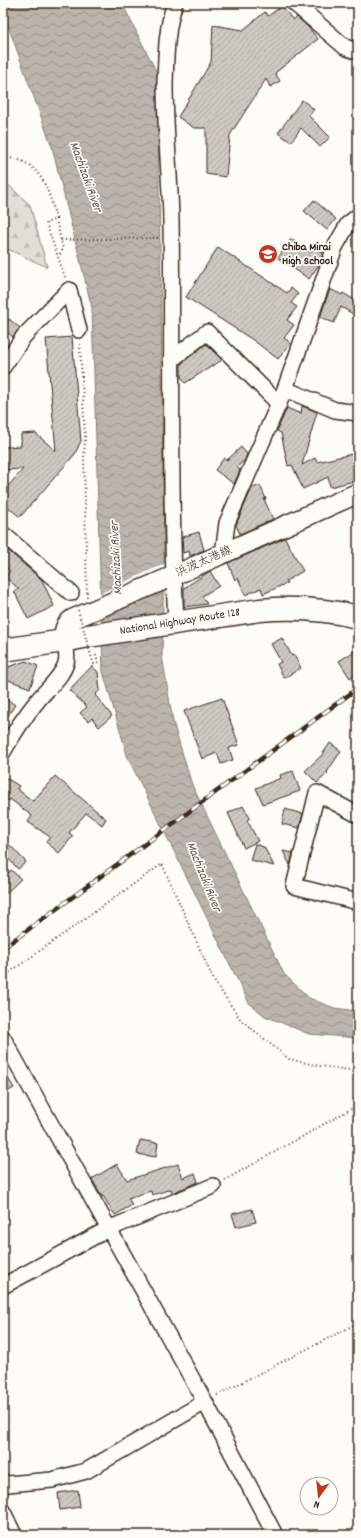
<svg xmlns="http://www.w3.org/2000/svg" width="361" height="1538" font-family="Dekko,'Klee One',sans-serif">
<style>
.forest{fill:url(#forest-firs);stroke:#8e847a}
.water{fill:url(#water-waves);stroke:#887d74}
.pier{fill:#fdfcf7}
.building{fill:url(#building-hatch);stroke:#3b2a1e}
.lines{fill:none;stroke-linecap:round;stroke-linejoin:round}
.minor-casing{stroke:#3b2a1e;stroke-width:18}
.major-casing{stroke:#3b2a1e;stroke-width:22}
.highway-casing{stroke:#3b2a1e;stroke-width:25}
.path{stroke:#3b2a1e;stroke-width:2;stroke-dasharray:1 3;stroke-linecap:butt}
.minor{stroke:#fdfcf7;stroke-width:15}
.major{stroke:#fdfcf7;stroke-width:19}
.highway{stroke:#fdfcf7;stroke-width:22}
.rail-casing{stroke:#3b2a1e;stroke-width:4.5}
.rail{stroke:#fdfcf7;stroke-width:3;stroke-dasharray:9;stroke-linecap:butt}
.path-bridge{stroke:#3b2a1e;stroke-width:2;stroke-dasharray:1 3;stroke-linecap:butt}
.labels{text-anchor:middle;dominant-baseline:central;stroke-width:3.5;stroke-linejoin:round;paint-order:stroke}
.poi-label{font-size:12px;font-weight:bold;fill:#3b2a1e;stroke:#fdfcf7;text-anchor:start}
.street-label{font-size:12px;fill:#3b2a1e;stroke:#fdfcf7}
.water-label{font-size:13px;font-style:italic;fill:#615349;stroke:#fdfcf7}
</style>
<defs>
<pattern id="forest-firs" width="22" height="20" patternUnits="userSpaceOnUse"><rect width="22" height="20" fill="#e1ded7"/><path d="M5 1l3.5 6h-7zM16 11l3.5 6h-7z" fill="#c2bfb8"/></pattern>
<pattern id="water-waves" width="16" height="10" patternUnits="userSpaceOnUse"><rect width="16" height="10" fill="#bbb4ad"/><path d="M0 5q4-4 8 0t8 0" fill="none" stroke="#99938c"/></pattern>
<pattern id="building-hatch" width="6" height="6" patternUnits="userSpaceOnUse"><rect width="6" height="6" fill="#cdc8c2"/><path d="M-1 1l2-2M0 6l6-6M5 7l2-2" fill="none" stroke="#b1aca6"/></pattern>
</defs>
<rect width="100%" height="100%" fill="#fdfcf7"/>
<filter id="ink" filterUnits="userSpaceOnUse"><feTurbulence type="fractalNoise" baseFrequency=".025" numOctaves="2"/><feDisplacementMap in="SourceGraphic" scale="8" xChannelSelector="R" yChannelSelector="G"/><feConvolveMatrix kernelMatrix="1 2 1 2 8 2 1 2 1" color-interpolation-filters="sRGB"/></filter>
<g filter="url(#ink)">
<path class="forest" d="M3 180 30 205 47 267 3 247Z"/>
<path class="water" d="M3 3H122L157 73 161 303 164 562 162 656 173 722 192 785 284 974 309 998 334 1008 358 1011V1038L309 1034 265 1016 249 1003 128 758 103 672 92 308 52 147 3 12Z"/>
<path class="pier" d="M166 563 165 589 100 619 99 594Z"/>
<path class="building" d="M282 6 293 20 297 17 308 27 318 39 275 73 280 81 270 87 266 79 230 135 226 177 206 174V128H194L178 117 211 62 213 25 243 30 265 12 268 16Z
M302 100 314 109 309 116 330 137 320 147 301 128 291 142 278 133Z
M314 200 336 219 327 230 304 211Z
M291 239 310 252 314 247 323 253 320 263 309 279 278 258Z
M218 247 287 293 291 288 298 294 291 303 297 307 287 320 294 325 284 338 291 343 278 359 253 340 186 297Z
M330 289 342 295 343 293 358 302V317L341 307 334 323 320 317Z
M9 319 20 328 13 337 3 329Z
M72 337 81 441 75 454 20 517 3 503V492L23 469 3 470V447L21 446V434L35 433 56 451 46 339Z
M206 344 222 360 185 383 181 377V364Z
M302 406 317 412 302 465 315 458 317 462 352 454 358 480 330 487 328 477 303 489 292 465 288 466 281 433 277 431 287 408 301 414Z
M241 447 247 454 245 460 237 467 240 470 234 484 215 470 224 458 227 460Z
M260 485 266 499H264L273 519 240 534 236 525 252 488Z
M199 532 204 550 190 556 189 551 183 553 182 537Z
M285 538 303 571 286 581 287 583 263 594 261 588 245 595 238 578 235 580 228 563Z
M3 546 42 580 54 606 28 619 14 591 19 589 5 577 10 571 3 565Z
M210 571 219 586 202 596 207 604 184 607V588Z
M282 638 292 656 294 655 301 668 284 678 277 664 281 662 271 644Z
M358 649V672L350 678 339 661Z
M26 661 38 666 30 688 3 678 5 668Z
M92 666 98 672 100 690 95 695 112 716 99 727 92 718 88 721 80 713 87 707 69 690Z
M3 696 15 705 3 723Z
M222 698 239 745 229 748 233 760 221 764 217 753 202 759 184 711Z
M330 743 341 751 327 772 328 773 317 783 305 771 322 755Z
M293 771 300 791 263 804 256 788 281 778 280 775Z
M3 776 19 786 17 789 33 801 55 776 106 819 102 825 86 813 69 833 73 836 59 853 46 842 50 837 28 822 32 816 10 799 9 801 3 797Z
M243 806 250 818 247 820 258 841 244 848 228 813Z
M285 809 303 814 299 828 282 824Z
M3 838 26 862 18 869 3 853Z
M255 844 264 847 274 866 250 860Z
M283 851 293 853 290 865Z
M11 870 21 879 3 896V878Z
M3 1070 14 1088 3 1094Z
M140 1140 158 1143 156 1157 137 1154Z
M117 1164 127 1180 178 1164 183 1178 195 1173 198 1182 172 1193 171 1189 152 1195 151 1191 128 1198 132 1205 115 1215 103 1196 102 1197 92 1179Z
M252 1209 256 1222 236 1227 232 1214Z
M78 1490 80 1507 60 1510 58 1493Z"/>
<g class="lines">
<defs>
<path id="minor" d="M175 3C166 28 166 57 165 83 165 129 170 174 171 220 173 354 169 489 176 623
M294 3 345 47 353 50H358
M69 290 79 330
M171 360 207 332 279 404
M3 367 24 336 69 290
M285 389 335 410 358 413
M3 534 71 593
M223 554 227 523 285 389 335 247 348 224 358 216
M3 752C13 734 25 716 38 700 47 689 62 677 66 663 68 656 66 648 64 641
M358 815 317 793 294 886 358 902
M3 1038 205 1402 275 1535
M3 1286 108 1229 213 1186
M3 1482 8 1484 52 1480 86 1471 205 1402
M3 1512 14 1535"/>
<path id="major" d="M64 641C64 632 64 625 73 619L173 576 358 493"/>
<path id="highway" d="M3 650 64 641 88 636 260 610C294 607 325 609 358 617"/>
</defs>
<use href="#minor" class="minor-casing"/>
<use href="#major" class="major-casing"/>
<use href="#highway" class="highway-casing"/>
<path class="path" d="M3 158C40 157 49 190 56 219L46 223 65 277
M56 219 63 249 59 256
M61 240 158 238
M80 344 85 436 84 457 87 597
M91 656 94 664 98 663 95 652
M3 977 162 864 214 981 241 1020 289 1059 319 1066 358 1071
M225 1180 358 1105
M217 1395 358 1323"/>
<use href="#minor" class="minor"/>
<use href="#major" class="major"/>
<use href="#highway" class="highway"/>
<defs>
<path id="rail" d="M3 948 358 688"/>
</defs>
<use href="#rail" class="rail-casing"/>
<use href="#rail" class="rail"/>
<path class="path-bridge" d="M78 610 91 656"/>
</g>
</g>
<defs>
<symbol id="school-disc" viewBox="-11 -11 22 22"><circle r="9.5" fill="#c8321e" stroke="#fdfcf7"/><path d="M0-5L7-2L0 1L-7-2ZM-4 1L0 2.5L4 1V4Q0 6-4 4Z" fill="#fff"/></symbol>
</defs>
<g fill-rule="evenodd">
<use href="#school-disc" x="257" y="243" width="22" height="22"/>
</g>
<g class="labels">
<g class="poi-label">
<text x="282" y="247">Chiba Mirai<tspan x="282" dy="14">High School</tspan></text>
</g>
<g class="street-label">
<text transform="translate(204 562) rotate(-24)">浜波太港線</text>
<text transform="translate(180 622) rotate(-9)">National Highway Route 128</text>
</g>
<g class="water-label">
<text transform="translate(85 177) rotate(70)">Machizaki River</text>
<text transform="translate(117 558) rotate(-93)">Machizaki River</text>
<text transform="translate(203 877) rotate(68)">Machizaki River</text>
</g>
</g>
<rect width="361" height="1538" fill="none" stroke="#fdfcf7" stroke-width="16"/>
<rect x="8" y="8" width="345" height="1522" fill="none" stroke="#3b2a1e" stroke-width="1.5" filter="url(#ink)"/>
<g transform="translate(319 1496) rotate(195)"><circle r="19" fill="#fdfcf7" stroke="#afa8a0"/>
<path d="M0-3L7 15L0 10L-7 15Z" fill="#c8321e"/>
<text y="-6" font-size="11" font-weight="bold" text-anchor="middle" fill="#3b2a1e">N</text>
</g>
</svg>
